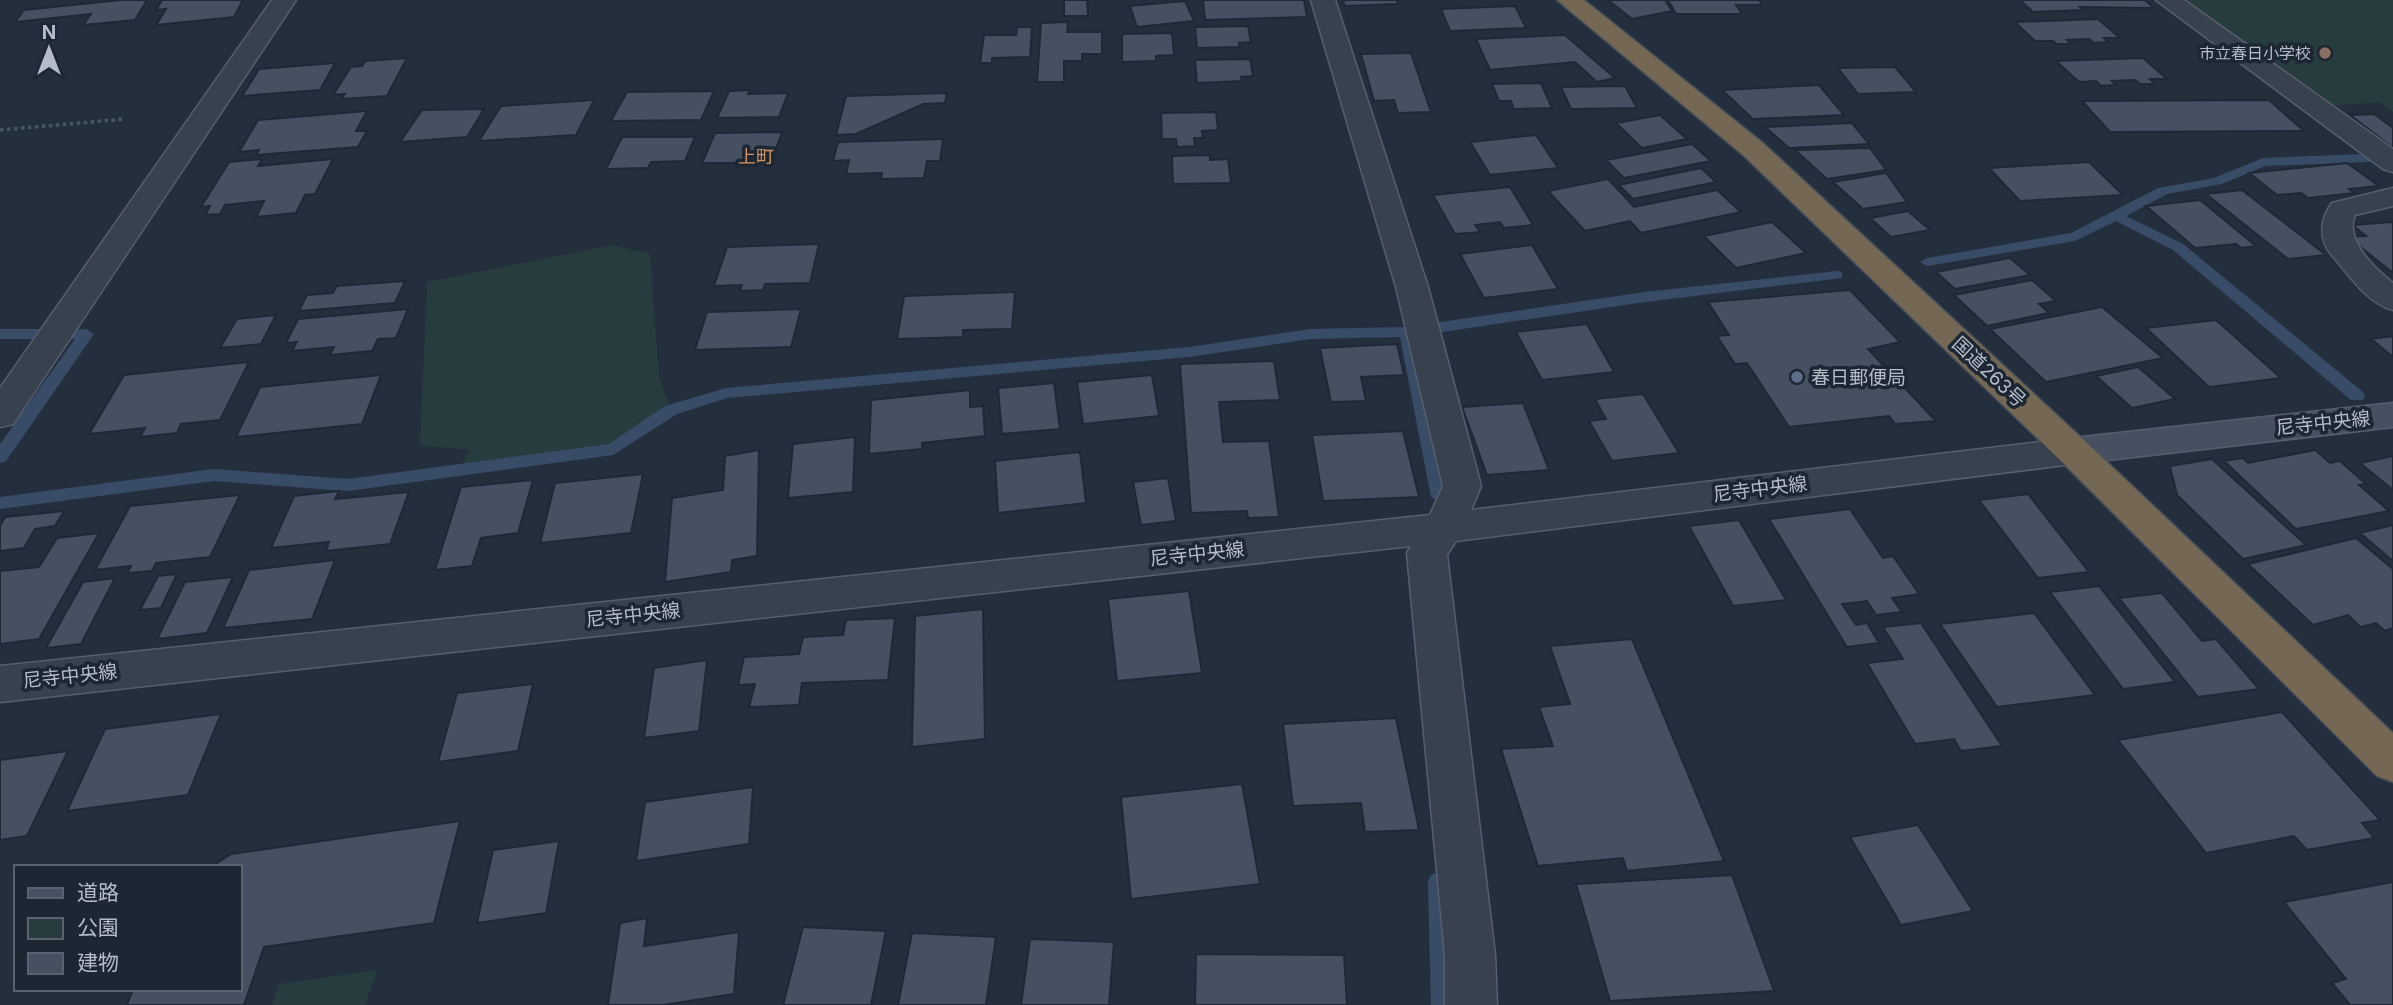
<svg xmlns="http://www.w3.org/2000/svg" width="2393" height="1005" font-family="Inter,'Noto Sans JP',sans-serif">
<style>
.green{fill:#263c3f}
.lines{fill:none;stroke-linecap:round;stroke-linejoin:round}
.stream{fill:#394c67;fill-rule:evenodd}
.building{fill:#455162;stroke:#1f2835;stroke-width:2}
.street-casing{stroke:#565f6c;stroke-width:3}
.secondary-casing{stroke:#565f6c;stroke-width:3}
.highway-casing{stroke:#434c59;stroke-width:3}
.path{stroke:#44595c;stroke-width:3.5;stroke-dasharray:3.5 3.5;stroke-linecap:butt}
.street{fill:#38414e;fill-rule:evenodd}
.secondary{fill:#465061;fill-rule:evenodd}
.highway{fill:#746855;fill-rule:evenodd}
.education-dot{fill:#8d6e63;stroke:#1d2633;stroke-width:2.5}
.service-dot{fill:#5c6f8a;stroke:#1d2633;stroke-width:2.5}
.labels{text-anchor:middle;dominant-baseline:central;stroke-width:7;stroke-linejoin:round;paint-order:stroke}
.far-poi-label{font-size:16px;fill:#b4bcc9;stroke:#1d2633;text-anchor:end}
.far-neighbourhood-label{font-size:18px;fill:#d59563;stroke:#1d2633}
.street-label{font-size:19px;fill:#b4bcc9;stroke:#1d2633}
.poi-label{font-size:19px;fill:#b4bcc9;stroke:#1d2633;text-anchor:start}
</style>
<rect width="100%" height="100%" fill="#242f3e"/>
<path class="green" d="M2186 0H2393V112L2380 102 2330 106Z
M612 245 650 254 659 377 671 410 613 449 460 470 469 450 420 445 427 282Z
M377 970 365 1005H272L279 984Z"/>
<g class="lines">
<path class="stream" d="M2393 153V161L2265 166 2222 184 2167 194 2126 216 2183 244 2363 392 2365 396 2363 400H2351L2173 250 2116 221 2075 241 1927 266 1920 262 1927 258 2071 233 2158 188 2214 178 2263 158Z
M1837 271 1842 272V278L1645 302 1415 336 1449 497 1440 503 1431 497 1400 337 1310 339 1189 357 727 398 677 414 613 455 348 491 214 481 0 509V497L214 469 348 479 609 444 665 406 726 388 1189 347 1310 329 1407 327 1645 292Z
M0 329H86L94 334 6 461 0 463V444L75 339H0Z
M1439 872 1447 875 1450 882 1455 1005H1431L1428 882 1431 875Z"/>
</g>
<path class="building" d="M121 0H147L135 20 83 25 91 14 15 22 24 10Z
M162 0H243L234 17 156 25 166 9 156 10Z
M1064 0H1087L1088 16H1064Z
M1203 0H1304L1307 17 1205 20Z
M1343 0H1397L1398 4 1345 6Z
M1608 0H1665L1672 11 1632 19Z
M1668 0H1759L1762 5H1736L1742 14H1676Z
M2020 0H2145L2154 8 2080 7 2083 10 2033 12Z
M1185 1 1194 21 1137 27 1130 6Z
M1515 6 1526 28 1450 31 1441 9Z
M2098 19 2120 38H2104L2108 42 2094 43 2089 39 2067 40 2071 44H2057L2053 41H2035L2015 22Z
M1068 22 1067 32H1102V54H1082V61H1064V82H1037L1041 23Z
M1248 26 1251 42 1239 43 1240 47 1197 48 1195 27Z
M1017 27H1032L1030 57 992 58V63H980L984 35H1016Z
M1172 33 1174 55 1156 56V61L1122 62V34Z
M1565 35 1615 78 1597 82 1575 62 1490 70 1476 39Z
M1411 53 1431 112 1398 113 1394 100 1374 101 1361 54Z
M407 58 387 96 342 99 345 94 333 95 351 67 362 66 365 61Z
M2143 58 2167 79H2150L2155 84H2140L2135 80 2112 81 2116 85 2101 86 2096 81 2079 82 2056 61Z
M1250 59 1253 76 1241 77 1242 81 1197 83 1195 60Z
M335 63 320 90 242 96 259 69Z
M1895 67 1916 92 1858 94 1838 68Z
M1541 83 1552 108 1514 109 1511 101H1499L1492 84Z
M1819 85 1844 115 1753 119 1722 90Z
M1625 86 1637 108 1571 109 1561 87Z
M750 90 748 94 788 93 779 117 717 118 729 91Z
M714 91 701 120 611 121 627 92Z
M947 93 945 103 923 104 856 134 836 135 846 96Z
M594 100 576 135 479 141 501 106Z
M2269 100 2304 131 2110 132 2082 101Z
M484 109 467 137 400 142 422 110Z
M367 111 356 131H367L358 147 256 155 259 150 239 152 258 120Z
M1216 112 1218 130 1202 131 1203 138H1194L1195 146 1177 147 1176 139H1162L1161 113Z
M2374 114 2393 128V148L2350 115Z
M1660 115 1687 139 1642 148 1616 123Z
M1852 123 1869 144 1789 148 1765 127Z
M782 132 771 163H702L715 133Z
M1536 135 1558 168 1490 175 1470 142Z
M622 137H695L685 161 651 162 648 168 606 169Z
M943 139 940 161H927L924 178 881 179 882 173 846 174 849 160 833 161 838 142Z
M1692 144 1711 161 1624 178 1606 160Z
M1870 148 1886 170 1827 179 1795 150Z
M1210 155V160L1228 159 1231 183 1173 184 1172 156Z
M262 159 258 166 333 159 315 194 305 195 296 213 256 217 264 201 225 205 220 214 205 215 210 206 201 207 229 162Z
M2089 162 2123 195 2020 201 1989 168Z
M2347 163 2379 186 2349 189 2354 193 2308 198 2301 193 2277 195 2249 173Z
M1701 168 1716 182 1633 199 1619 185Z
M1886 173 1907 202 1863 209 1833 182Z
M1608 179 1634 207 1717 190 1741 212 1641 233 1630 221 1585 231 1548 191Z
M1510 187 1533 225 1504 228 1500 222 1475 225 1480 232 1455 234 1433 195Z
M2242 190 2326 255 2288 259 2206 194Z
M2200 200 2256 246 2241 248 2236 244 2195 248 2146 206Z
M1908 211 1930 230 1891 237 1870 218Z
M1772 222 1806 253 1736 268 1704 236Z
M2393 222V273L2348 237 2366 236 2352 225Z
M819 244 810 283 765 284 763 290 740 291 742 285 714 286 727 247Z
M1532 245 1558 289 1484 298 1460 254Z
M2010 258 2030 275 1955 289 1936 272Z
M2032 280 2056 301 2039 304 2049 313 1987 326 1954 295Z
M405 281 395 303 299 311 307 295 333 293 337 286Z
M1850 290 1900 342 1868 349 1936 421 1895 424 1889 416 1789 427 1747 363 1735 364 1717 336 1729 335 1708 302Z
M1015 292 1012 329 963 330V337L897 339 904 296Z
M2102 307 2163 358 2046 382 1990 329Z
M408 309 396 338 378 339 372 351 330 355 334 347 292 351 297 342 286 343 298 319Z
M801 309 791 347 695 350 707 312Z
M276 315 261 344 220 348 237 319Z
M2216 320 2281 378 2209 387 2146 328Z
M1587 324 1614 372 1542 380 1516 332Z
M2393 336V357L2371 339Z
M1397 344 1404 375 1361 377 1366 401 1331 402 1320 348Z
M1274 361 1280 400 1219 402 1223 442 1269 441 1279 517 1248 518 1247 511 1191 513 1180 364Z
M249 362 220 420 181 424 177 433 140 437 145 428 89 434 124 375Z
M2138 367 2175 399 2132 408 2096 376Z
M381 375 362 424 236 437 260 387Z
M1152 375 1159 416 1083 424 1077 382Z
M1054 383 1060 429 1002 434 998 388Z
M970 390V407L983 406 985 436 922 443V449L869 454 871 400Z
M1643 394 1679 453 1612 461 1589 421 1606 419 1595 399Z
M1523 403 1549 470 1487 475 1462 407Z
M1403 431 1419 497 1323 501 1312 435Z
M855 437 853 492 788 498 793 444Z
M759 450 757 556 732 560 731 572 665 582 672 498 723 490 725 456Z
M2315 450 2330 463 2340 461 2366 484 2359 485 2389 511 2296 529 2224 461 2243 458 2248 463Z
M1080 452 1086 503 998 513 995 461Z
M2393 456V490L2360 463Z
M2212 459 2306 545 2243 559 2177 495 2170 466Z
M643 474 631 533 540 543 555 483Z
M1168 478 1176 521 1141 525 1133 482Z
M533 480 518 533 481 538 472 566 435 570 461 487Z
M339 491 335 499 409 492 390 544 326 551 329 542 271 548 294 496Z
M2028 494 2089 572 2038 578 1979 500Z
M240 495 210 557 156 563 152 571 127 573 131 566 95 570 130 506Z
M1850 509 1883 558 1893 556 1919 594 1892 598 1902 612 1876 615 1867 601 1842 604 1856 625 1867 623 1879 643 1847 647 1769 519Z
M64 511 55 526 35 529 24 548 0 551V526L5 517Z
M1739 520 1786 600 1733 606 1689 526Z
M2393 525V561L2360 533Z
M99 533 39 639 0 644V571L39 567 57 538Z
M2356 538 2393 569V628L2385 631 2376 623 2360 627 2348 615 2313 625 2248 564Z
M335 560 312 619 223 628 249 570Z
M177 574 161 608 140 610 158 576Z
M233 577 207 633 157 639 185 582Z
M115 578 81 644 46 648 83 582Z
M2099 586 2175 682 2123 689 2050 592Z
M1189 591 1202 673 1117 681 1108 599Z
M2162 593 2202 641 2216 639 2259 689 2198 697 2119 598Z
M983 609 985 739 912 747 915 616Z
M2034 613 2095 695 1997 707 1940 624Z
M895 618 888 680 802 683 799 705 749 707 755 684 738 685 744 657 799 654 803 637 843 635 846 620Z
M1921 623 2002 746 1961 751 1954 739 1915 744 1867 663 1903 659 1883 627Z
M1632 639 1724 861 1627 871 1623 858 1538 866 1501 749 1553 746 1539 707 1570 704 1550 646Z
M707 660 699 731 644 738 654 668Z
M533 684 518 751 438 762 457 693Z
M2282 712 2380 820 2362 823 2374 838 2307 850 2294 836 2206 853 2118 740Z
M221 714 188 795 67 811 105 729Z
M1396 718 1419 830 1365 832 1361 803 1293 806 1283 724Z
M68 751 27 836 0 840V760Z
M1242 784 1260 884 1131 899 1121 797Z
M753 787 749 844 636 861 645 802Z
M460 821 434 923 264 947 244 1005H127L133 989H240V867H211L231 854Z
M1918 825 1973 911 1901 925 1850 837Z
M559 841 546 913 477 923 493 850Z
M1732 875 1774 991 1610 1001 1576 884Z
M2393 882V1005H2350L2332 983 2346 979 2284 902Z
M647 918 644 946 739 932 734 994 663 1005H608L620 923Z
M803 927 886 931 871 1005H783Z
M912 933 996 937 986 1005H898Z
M1030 939 1114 942 1109 1005H1021Z
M1196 954 1344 955 1347 1005H1195Z"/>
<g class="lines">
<defs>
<path id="street" d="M272 0H296L13 424 0 427V388Z
M1311 0H1335L1428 287 1481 486 1471 510 2073 438 2086 442 2092 451 2086 460 2073 464 1456 541 1447 555 1495 955 1497 1005H1445V955L1407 553 1411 546 0 702V666L1430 515 1443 486 1396 287Z
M2156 0H2184L2393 149V172L2383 169Z
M2393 188V206L2355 215C2344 240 2375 269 2393 283V310C2366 303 2348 273 2330 253 2318 236 2321 218 2332 203Z"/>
<path id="secondary" d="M2393 403V427L2073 464 2060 460 2054 451 2060 442 2073 438Z"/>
<path id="highway" d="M1557 0H1584L1763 143 2086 442 2393 733V782L2377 776 2060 460 1743 155Z"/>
</defs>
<use href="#street" class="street-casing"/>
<use href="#secondary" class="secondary-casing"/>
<use href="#highway" class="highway-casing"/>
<path class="path" d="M0 130 125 119"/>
<use href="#street" class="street"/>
<use href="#secondary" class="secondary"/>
<use href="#highway" class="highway"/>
</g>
<circle class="education-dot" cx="2325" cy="53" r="7"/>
<circle class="service-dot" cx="1797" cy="377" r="7"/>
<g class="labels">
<g class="far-poi-label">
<text x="2311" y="53">市立春日小学校</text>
</g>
<g class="far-neighbourhood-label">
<text x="756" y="156">上町</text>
</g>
<g class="street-label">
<text transform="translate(1989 372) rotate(43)">国道263号</text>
<text transform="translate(2323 423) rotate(-6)">尼寺中央線</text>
<text transform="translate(1760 489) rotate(-7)">尼寺中央線</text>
<text transform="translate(1197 554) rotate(-6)">尼寺中央線</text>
<text transform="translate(633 615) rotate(-6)">尼寺中央線</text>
<text transform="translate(70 676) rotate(-6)">尼寺中央線</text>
</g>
<g class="poi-label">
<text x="1811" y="377">春日郵便局</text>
</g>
</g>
<rect x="14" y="865" width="228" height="126" fill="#1d2633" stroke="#59626f" stroke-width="2"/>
<rect x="28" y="888" width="35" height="10" fill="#465061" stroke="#59626f" stroke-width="2"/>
<text x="77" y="900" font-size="21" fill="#b4bcc9">道路</text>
<rect x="28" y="918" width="35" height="21" fill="#263c3f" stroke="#59626f" stroke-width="2"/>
<text x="77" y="935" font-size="21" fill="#b4bcc9">公園</text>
<rect x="28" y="953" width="35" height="21" fill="#455162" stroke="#59626f" stroke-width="2"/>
<text x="77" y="970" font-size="21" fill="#b4bcc9">建物</text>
<g transform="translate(49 49)" stroke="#1d2633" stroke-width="5" paint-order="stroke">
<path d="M0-5L12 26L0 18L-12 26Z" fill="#b4bcc9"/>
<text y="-10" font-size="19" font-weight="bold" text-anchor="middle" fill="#b4bcc9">N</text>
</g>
</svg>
